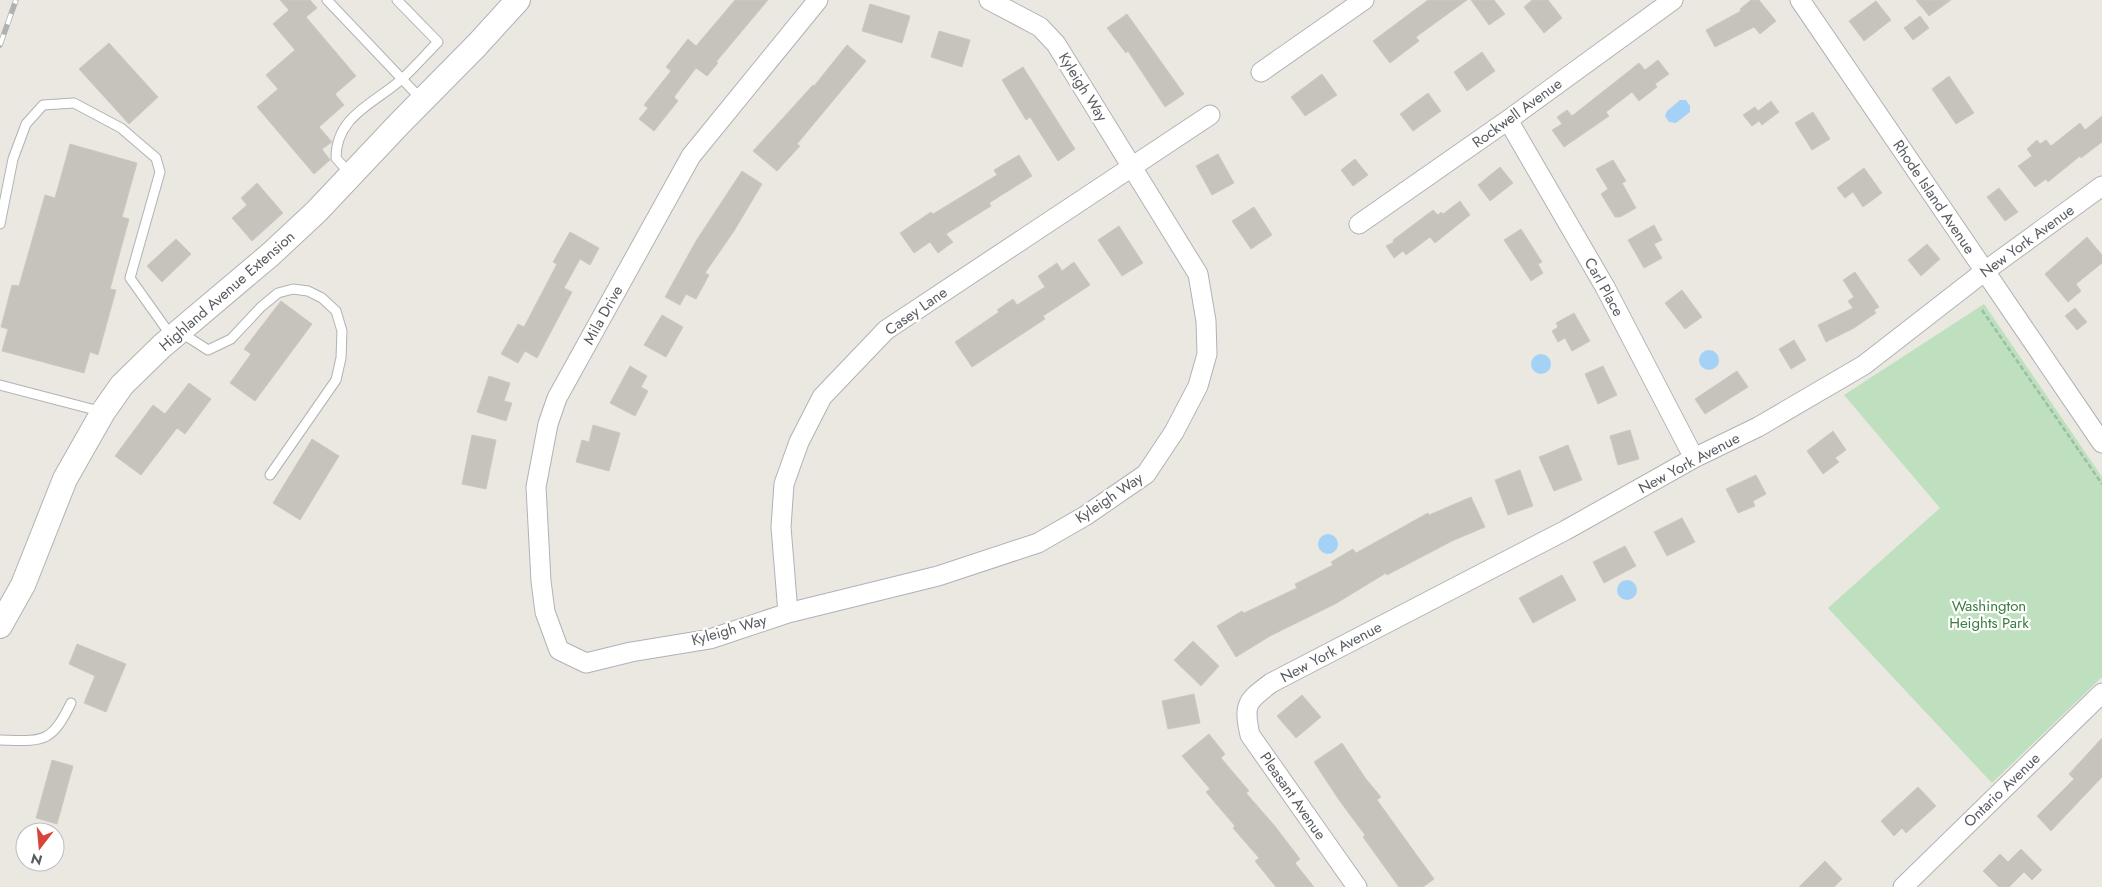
<svg xmlns="http://www.w3.org/2000/svg" width="2102" height="887" font-family="Jost,sans-serif">
<style>
.green{fill:#bee0be}
.water{fill:#a4d2f6}
.building{fill:#c6c2bc;stroke:#cec9bf}
.lines{fill:none;stroke-linecap:round;stroke-linejoin:round}
.service-casing{stroke:#b0b2b6;stroke-width:11}
.minor-casing{stroke:#b0b2b6;stroke-width:21}
.tertiary-casing{stroke:#b0b2b6;stroke-width:26}
.path{stroke:#99c0a3;stroke-width:2.5;stroke-dasharray:5 2.5;stroke-linecap:butt}
.service{stroke:#fff;stroke-width:9}
.minor{stroke:#fff;stroke-width:19}
.tertiary{stroke:#fff;stroke-width:24}
.rail-casing{stroke:#b0b1b1;stroke-width:5.5}
.rail{stroke:#fff;stroke-width:4;stroke-dasharray:11;stroke-linecap:butt}
.labels{text-anchor:middle;dominant-baseline:central;stroke-width:4.5;stroke-linejoin:round;paint-order:stroke}
.street-label{font-size:15px;fill:#595c5f;stroke:#fff}
.park-label{font-size:15px;fill:#3b7c3e;stroke:#fff}
</style>
<rect width="100%" height="100%" fill="#eae8e0"/>
<path class="green" d="M1984 304 2102 477V677L1992 783 1828 608 1940 508 1844 395Z"/>
<path class="water" d="M1680 100H1686L1690 106V112L1676 123 1669 122 1665 116 1667 111Z
M1699 360a10 10 0 1 1 20 0a10 10 0 1 1-20 0Z
M1531 364a10 10 0 1 1 20 0a10 10 0 1 1-20 0Z
M1318 544a10 10 0 1 1 20 0a10 10 0 1 1-20 0Z
M1617 590a10 10 0 1 1 20 0a10 10 0 1 1-20 0Z"/>
<path class="building" d="M280 0H310L317 8 306 17 356 76 335 94 344 105 319 127 332 142 322 149 330 160 314 174 257 107 278 89 266 75 295 50 273 24 289 10Z
M735 0H768L716 62 718 63 707 76 696 68 674 97 678 101 654 131 639 119 648 108 644 105 671 71 666 67 688 39 696 46Z
M1428 0H1467L1416 37 1419 41 1390 63 1373 41Z
M1471 0H1494L1505 14 1489 25Z
M1532 0H1548L1562 18 1544 33 1524 7Z
M1751 0H1759L1776 21 1760 34 1754 27 1715 47 1706 30 1741 11 1740 9Z
M1916 0H1951L1929 16Z
M1876 1 1891 20 1864 41 1849 21Z
M870 4 910 16 902 43 862 31Z
M1127 14 1184 94 1165 107 1128 51 1126 53 1107 28Z
M1920 16 1929 28 1913 40 1904 28Z
M939 31 970 40 962 67 931 57Z
M109 43 158 97 129 124 79 69Z
M847 45 866 61 797 144 800 146 777 171 753 151 813 85 814 86Z
M1482 52 1495 71 1467 91 1454 72Z
M1658 60 1669 74 1655 84 1657 87 1639 101 1632 92 1606 112 1609 116 1564 147 1552 130 1562 124 1557 117 1567 110 1572 116 1639 63 1645 70Z
M1023 67 1075 149 1058 161 1030 117 1026 120 1002 80Z
M1322 74 1337 95 1305 116 1291 97Z
M1949 76 1974 113 1956 124 1932 89Z
M1428 93 1441 111 1413 131 1400 114Z
M1771 101 1779 112 1762 125 1759 121 1752 126 1743 115 1755 107 1758 111Z
M1813 112 1830 139 1812 150 1795 123Z
M2102 116V142L2081 158 2080 156 2048 182 2046 179 2035 187 2018 166 2032 156 2027 149 2037 140 2040 144 2046 140 2051 146 2080 123 2085 130Z
M70 144 137 163 122 217 129 219 110 289 116 290 98 355 90 352 84 373 2 351 8 329 1 327 12 285 19 286 45 195 55 198Z
M1218 154 1234 183 1212 195 1196 166Z
M1019 155 1032 176 989 203 991 206 946 234 953 242 938 253 930 242 914 253 900 233 931 212 933 214 997 175 994 170Z
M1355 159 1368 175 1353 186 1341 170Z
M1613 160 1626 181 1622 183 1636 208 1620 217H1615L1601 194 1608 189 1596 169Z
M1500 167 1513 183 1490 201 1478 185Z
M1864 168 1882 193 1863 207 1853 192 1845 198 1837 188Z
M742 171 762 184 734 231 705 273 709 275 696 299 686 294 680 305 665 297 696 241Z
M257 183 283 213 252 241 232 218 247 205 241 198Z
M1999 188 2018 212 2005 221 1987 197Z
M1460 201 1470 215 1435 243 1430 237 1406 255 1403 251 1394 258 1386 246 1394 242 1393 240 1433 210 1438 215 1441 212 1443 214Z
M1254 207 1272 235 1251 249 1232 221Z
M1654 225 1662 240 1654 244 1662 258 1644 268 1628 240Z
M1119 226 1143 263 1122 276 1098 240Z
M1521 229 1542 262 1538 264 1543 273 1531 281 1504 240Z
M570 232 599 248 590 265 580 259 564 288 572 292 537 358 525 351 518 363 501 354 518 324 524 327 557 264 553 262Z
M2087 237 2102 255V263L2076 284 2081 291 2068 302 2045 274Z
M176 239 191 254 162 282 147 266Z
M1927 244 1940 259 1921 276 1908 260Z
M1074 262 1090 285 1043 316 1045 319 972 367 955 342 999 312 997 310 1013 299 1017 305 1045 287 1038 276 1057 263 1062 271Z
M1855 272 1879 307 1874 310 1876 313 1854 328 1826 342 1818 325 1853 308 1848 301 1854 297 1843 280Z
M1682 290 1702 317 1685 329 1665 303Z
M281 301 312 324 255 401 230 383 251 354 244 349Z
M2075 308 2087 322 2077 330 2065 316Z
M1574 313 1590 341 1572 351 1565 338 1558 342 1552 331 1558 327 1556 323Z
M662 315 683 327 666 357 644 345Z
M1794 340 1806 360 1791 369 1779 349Z
M630 366 647 376 641 387 648 391 635 416 610 403Z
M1603 366 1617 395 1598 404 1585 374Z
M1737 371 1748 387 1705 414 1695 399Z
M489 376 510 383 504 401 512 403 506 421 477 412Z
M189 383 211 399 185 434 177 428 141 475 115 456 153 405 165 414Z
M593 425 620 433 609 471 576 462 582 440 589 442Z
M1630 430 1639 459 1618 465 1610 436Z
M1833 431 1846 450 1835 458 1839 462 1823 474 1807 451Z
M472 435 496 440 486 489 462 484Z
M312 439 339 456 300 520 273 503Z
M1568 445 1582 480 1554 491 1539 457Z
M1520 470 1533 506 1508 515 1495 480Z
M1756 475 1766 494 1753 501 1755 506 1738 513 1726 489Z
M1471 497 1485 527 1452 541 1387 575 1386 573 1335 604 1270 636 1236 657 1217 626 1242 611 1244 613 1297 588 1295 584 1333 565 1331 562 1353 549 1356 553 1428 513 1429 515Z
M1682 518 1695 542 1667 556 1654 532Z
M1625 546 1636 566 1604 583 1593 562Z
M1562 575 1576 600 1533 623 1519 598Z
M1193 641 1219 666 1201 686 1174 660Z
M77 644 126 664 106 712 84 703 95 676 69 664Z
M1194 694 1200 723 1168 729 1162 701Z
M1302 695 1321 717 1296 738 1277 716Z
M1209 734 1225 754 1221 758 1249 791 1246 793 1274 825 1300 859 1295 863 1314 887H1276L1255 861 1259 858 1233 828 1235 826 1206 792 1210 789 1182 756Z
M2102 738V777L2051 831 2037 816 2074 779 2069 774Z
M1342 743 1366 779 1381 797 1377 800 1434 879 1423 887H1399L1363 837 1365 835 1339 800 1314 762Z
M52 760 73 766 57 824 36 818Z
M1918 787 1936 806 1906 833 1902 828 1894 836 1881 821Z
M2021 849 2042 870 2032 880 2024 872 2009 887H1999L1983 871 2000 854 2008 862Z
M1825 861 1842 879 1834 887H1799Z"/>
<g class="lines">
<defs>
<path id="service" d="M327 0 422 100
M350 174 336 158C336 115 376 103 403 78 415 67 426 54 438 42L397 0
M0 224 13 159 26 124 43 105 74 103 121 128 156 158 160 172 130 278 172 337
M180 332 208 350 231 339 261 307 278 293 293 289 308 291 322 298 336 311 342 331 341 358 336 380 270 475
M0 385 103 412
M0 740C43 741 51 744 71 703"/>
<path id="minor" d="M818 0 691 156 557 398 548 424 536 487 541 581 545 612 559 650 586 663 631 652 710 639 788 613 938 576 1038 543 1085 516 1146 474 1174 432 1198 386 1207 354 1206 321 1198 274 1056 44 1040 27 989 0
M1800 0 2102 443
M1261 72 1364 0
M1508 120 1605 287 1694 458
M1359 224 1508 120 1673 0
M788 613 781 527 784 484 799 442 822 397 886 330 1210 115
M1357 887 1250 735C1243 704 1247 701 1271 683L1566 530 1694 458 1758 427 1864 365 1985 271 2102 186
M1903 887 2102 693"/>
<path id="tertiary" d="M0 626 23 585 65 479 103 412 122 385 162 346 271 254 317 211 400 123 477 45 518 0"/>
</defs>
<use href="#service" class="service-casing"/>
<use href="#minor" class="minor-casing"/>
<use href="#tertiary" class="tertiary-casing"/>
<path class="path" d="M1982 310 2102 484"/>
<use href="#service" class="service"/>
<use href="#minor" class="minor"/>
<use href="#tertiary" class="tertiary"/>
<defs>
<path id="rail" d="M0 45 16 0"/>
</defs>
<use href="#rail" class="rail-casing"/>
<use href="#rail" class="rail"/>
</g>
<g class="labels">
<g class="street-label">
<text transform="translate(1083 87) rotate(58)">Kyleigh Way</text>
<text transform="translate(1517 113) rotate(-36)">Rockwell Avenue</text>
<text transform="translate(1934 197) rotate(56)">Rhode Island Avenue</text>
<text transform="translate(2027 241) rotate(-36)">New York Avenue</text>
<text transform="translate(1604 287) rotate(61)">Carl Place</text>
<text transform="translate(227 291) rotate(-41)">Highland Avenue Extension</text>
<text transform="translate(916 311) rotate(-35)">Casey Lane</text>
<text transform="translate(603 315) rotate(-61)">Mila Drive</text>
<text transform="translate(1689 463) rotate(-28)">New York Avenue</text>
<text transform="translate(1109 498) rotate(-34)">Kyleigh Way</text>
<text transform="translate(729 630) rotate(-16)">Kyleigh Way</text>
<text transform="translate(1331 652) rotate(-28)">New York Avenue</text>
<text transform="translate(2002 790) rotate(-44)">Ontario Avenue</text>
<text transform="translate(1293 796) rotate(55)">Pleasant Avenue</text>
</g>
<g class="park-label">
<text x="1989" y="606">Washington<tspan x="1989" dy="17">Heights Park</tspan></text>
</g>
</g>
<g transform="translate(40 847) rotate(196)"><circle r="24" fill="#ffffff" stroke="#bdbebf"/>
<path d="M0-4L9 19L0 12L-9 19Z" fill="#d74539"/>
<text y="-8" font-size="14" font-weight="bold" text-anchor="middle" fill="#595c5f">N</text>
</g>
</svg>
